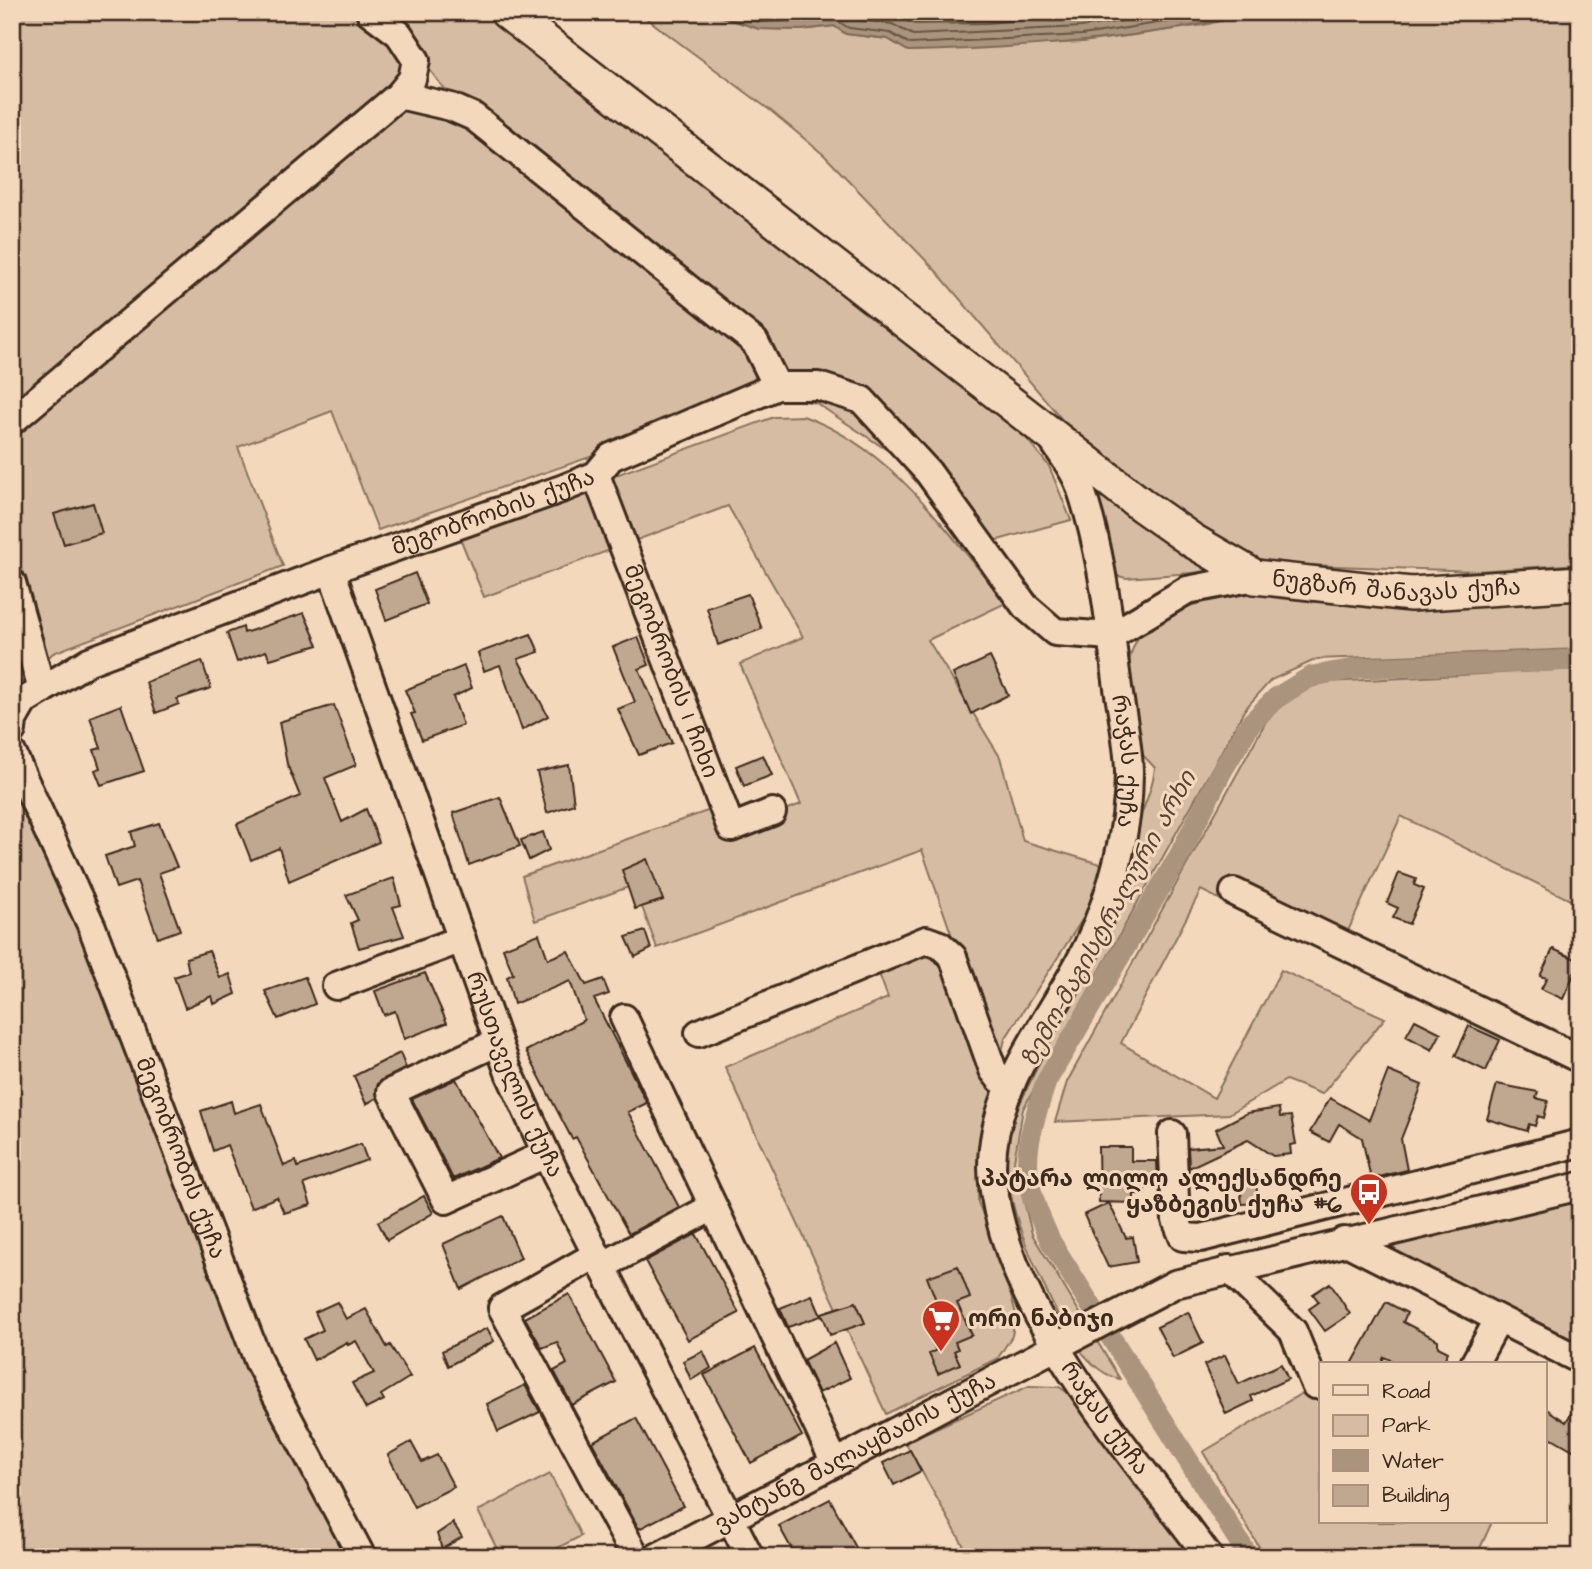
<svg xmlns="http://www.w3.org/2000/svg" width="1592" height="1569" font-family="'Architects Daughter','Noto Sans Georgian',sans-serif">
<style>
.green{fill:#d6bca2;stroke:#887360;stroke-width:2}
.water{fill:#aa947d;stroke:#7e6a57;stroke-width:2}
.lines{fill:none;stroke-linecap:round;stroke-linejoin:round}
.shore{stroke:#675444;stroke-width:2}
.canal{stroke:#aa947d;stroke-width:21}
.building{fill:#c0a790;stroke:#3b2a1e;stroke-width:2}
.minor-casing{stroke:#3b2a1e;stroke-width:32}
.major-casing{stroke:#3b2a1e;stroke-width:38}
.minor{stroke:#f4d8bb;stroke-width:26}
.major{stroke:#f4d8bb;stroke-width:33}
.labels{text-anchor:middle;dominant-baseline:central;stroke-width:6;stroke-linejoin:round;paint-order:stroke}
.street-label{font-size:23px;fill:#3b2a1e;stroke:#f4d8bb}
.poi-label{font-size:23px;font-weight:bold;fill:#3b2a1e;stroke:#f4d8bb;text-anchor:end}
.water-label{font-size:24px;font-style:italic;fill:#574436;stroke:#f4d8bb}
</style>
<rect width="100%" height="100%" fill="#f4d8bb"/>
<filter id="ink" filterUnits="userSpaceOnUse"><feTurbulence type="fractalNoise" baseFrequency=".0143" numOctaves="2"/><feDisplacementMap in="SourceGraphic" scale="14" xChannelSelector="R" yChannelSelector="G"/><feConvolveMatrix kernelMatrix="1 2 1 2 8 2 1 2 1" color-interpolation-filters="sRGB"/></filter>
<g filter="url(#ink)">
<path class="green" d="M12 12H354L385 36 428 97 737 343 756 374 744 404 378 530 332 411 238 447 283 566 53 653 12 691Z
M379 12H484L1018 428 1049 466 1071 520 976 546 923 474 816 403 785 398 775 366 455 101C426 70 412 38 379 12Z
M638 12H708L759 29 802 30 834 26 846 34 888 39 908 51 1083 42 1204 25 1257 12H1580V564L1477 571 1249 563 1127 478 1071 430 937 272 824 155 771 111Z
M803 416C893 448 948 533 1006 603L928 640 1000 757 1023 841 1107 866 1091 906 1005 1039 979 1150 978 1202 1002 1264 1016 1314 1012 1336 998 1358 886 1414 725 1067 888 998 877 968 953 939 922 850 657 948 634 885 535 921 522 876 730 803 736 830 801 804 740 664 803 637 728 506 484 597 458 533 774 417Z
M1110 495 1218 571 1126 578 1114 575 1097 502 1103 496Z
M1242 593H1580V649L1317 659 1271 680 1245 709 1023 1109 1014 1161 1032 1234 1120 1379C1089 1373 1064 1329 1052 1303 1030 1256 1005 1205 1007 1151 1008 1124 1024 1096 1035 1072 1060 1019 1090 969 1115 916 1128 888 1129 853 1138 824 1144 805 1153 788 1155 768 1149 761 1142 755 1137 748 1129 736 1131 710 1129 696 1118 613 1178 609 1242 593Z
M1580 669V905L1401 816 1336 957 1201 890 1121 1043 1214 1098 1281 970 1385 1018 1322 1094 1286 1080 1229 1114 1055 1122 1067 1082 1270 714 1308 688 1327 682Z
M12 770 87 945 247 1363 345 1557H12Z
M1580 1198V1351L1396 1256 1394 1248 1397 1241Z
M1029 1386 1059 1387 1077 1399 1191 1557H970L905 1442Z
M1309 1389 1321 1396V1522H1492L1476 1557H1265L1203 1452Z
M550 1474 581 1536 540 1557H501L478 1511Z"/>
<path class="water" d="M708 12H1257C1142 40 1025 48 908 51L888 39 846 34 834 26 802 30 759 29Z"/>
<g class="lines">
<path class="shore" d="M732 12 761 22 834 19 849 28 890 33 910 44 1082 35 1227 12
M841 12 852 19 892 24 913 35 1081 27 1183 12
M884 12 915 24 987 23 1108 12"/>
<path class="canal" d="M1249 1557 1051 1242C1018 1173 1023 1153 1046 1082L1179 856 1222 771 1251 723 1276 698 1312 676 1360 668 1580 660"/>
</g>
<path class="building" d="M93 503 102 533 64 544 54 514Z
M415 573 427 604 386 620 375 589Z
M748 594 762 629 718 645 707 608Z
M304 613 318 645 270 659 266 651 237 662 227 633 243 627 244 633Z
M531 634 539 652 518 659 548 716 522 730 500 665 484 671 478 653Z
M638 637 649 665 639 669 672 743 639 755 618 709 635 702 613 647Z
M990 657 1008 695 971 714 953 674Z
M202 661 211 688 177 699 179 704 156 713 146 682Z
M464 666 472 688 453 697 463 725 422 740 411 714 415 713 405 690Z
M121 705 144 771 101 785 95 770 100 768 94 750 101 748 90 717Z
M334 705 356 765 325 778 342 822 366 809 379 842 289 881 279 848 251 860 237 824 300 796 287 764 279 722Z
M763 755 772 775 744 786 736 766Z
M569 765 574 804 547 813 537 772Z
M500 797 520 846 469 865 453 813Z
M159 823 177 867 159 873 180 930 158 938 137 881 116 888 105 856 135 846 131 832Z
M543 832 549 850 529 860 521 840Z
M647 859 663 900 635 909 622 870Z
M1399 873 1416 879 1414 885 1424 889 1409 924 1393 918 1398 908 1387 903Z
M394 878 401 905 393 907 404 936 359 948 351 923 358 920 346 895Z
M645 931 651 949 635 957 626 937Z
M539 934 548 959 568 951 586 985 603 979 609 994 594 999 647 1103 628 1112 679 1207 629 1234 576 1137 572 1139 526 1051 584 1020 570 981 514 1004 507 977 513 974 503 948Z
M1553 949 1580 961 1563 999 1541 989 1547 978 1540 976Z
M209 951 220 978 230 974 236 994 214 1004 212 996 185 1008 174 977 189 972 186 958Z
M425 973 447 1023 404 1039 395 1011 384 1015 375 991Z
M305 977 315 1004 278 1019 265 991Z
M1415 1020 1441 1033 1432 1050 1406 1036Z
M1469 1026 1500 1040 1486 1071 1455 1056Z
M400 1053 406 1068 378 1083 377 1098 366 1104 354 1076Z
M1388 1071 1422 1085 1401 1139 1407 1170 1371 1179 1362 1138 1339 1124 1329 1142 1310 1132 1330 1098 1369 1120Z
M456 1079 499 1158 453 1179 412 1099Z
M1497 1084 1538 1092 1536 1098 1548 1101 1544 1118 1538 1116 1535 1126 1529 1124 1527 1131 1487 1119Z
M231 1101 234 1113 261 1104 284 1166 296 1161 298 1167 361 1144 367 1160 304 1184 311 1205 284 1213 277 1197 251 1208 227 1145 213 1151 201 1111Z
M1279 1108 1280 1117 1291 1116 1296 1144 1290 1145 1291 1154 1273 1156 1248 1140 1189 1168 1188 1148 1223 1145 1216 1129 1247 1113Z
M1098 1147H1131V1161H1157L1158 1182 1144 1189 1145 1194H1134V1203L1099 1202Z
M1255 1172 1258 1203 1242 1204 1239 1174Z
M424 1196 433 1213 387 1240 378 1222Z
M1109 1203 1126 1238 1133 1237 1137 1262 1108 1267 1084 1215Z
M503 1216 521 1258 461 1289 443 1244Z
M696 1234 739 1313 688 1340 645 1261Z
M958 1266 970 1298 957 1303 972 1335 955 1342 958 1349 954 1351 960 1364 938 1374 929 1354 936 1350 926 1329 944 1321 927 1277Z
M1330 1283 1350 1314 1325 1331 1309 1309 1319 1302 1313 1294Z
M569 1294 616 1382 572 1405 554 1371 567 1364 557 1342 542 1348 525 1318Z
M812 1295 821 1316 788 1327 780 1308Z
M337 1302 346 1319 366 1309 387 1347 390 1345 410 1377 381 1395 384 1400 366 1409 352 1383 374 1373 356 1341 348 1345 347 1342 314 1360 304 1339 323 1330 315 1312Z
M856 1302 865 1323 830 1335 822 1313Z
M1386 1302 1407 1313 1403 1322 1438 1340V1347L1448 1352 1442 1364H1399L1384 1357 1381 1364H1352Z
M1188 1312 1203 1343 1173 1358 1157 1327Z
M487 1328 494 1341 448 1366 442 1351Z
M834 1343 850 1378 819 1393 803 1360Z
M755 1348 802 1436 751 1463 704 1375Z
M703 1351 711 1368 691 1380 683 1361Z
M1225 1355 1239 1384 1281 1364 1288 1379 1251 1396 1253 1401 1226 1414 1204 1365Z
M525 1385 540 1412 498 1432 487 1404Z
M1580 1398V1454L1545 1434V1408L1566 1422Z
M636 1418 683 1506 639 1529 592 1442Z
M411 1442 422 1462 437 1455 454 1487 414 1507 388 1455Z
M910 1450 921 1471 894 1485 883 1463Z
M830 1499 861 1557H796L779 1526Z
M453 1523 462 1537 442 1549 437 1534Z"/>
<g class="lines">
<defs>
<g id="minor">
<path d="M370 12 399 34 416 60 412 79 399 95 451 107 474 117 755 342 777 386"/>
<path d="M12 421 399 95"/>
<path id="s1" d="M1054 442C1062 455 1074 470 1079 484 1102 549 1109 621 1118 688 1122 716 1129 746 1129 773 1129 831 1112 893 1088 945 1051 1023 979 1098 994 1191 1014 1323 1131 1452 1209 1557"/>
<path id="s2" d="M596 475 731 828 772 812"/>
<path id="s3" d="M331 570 508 1070 556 1175 750 1557"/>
<path d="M12 583 42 690"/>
<path id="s4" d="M12 730 13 720 24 701 89 661 331 570 564 488 596 475 611 457 777 386H818L862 400 928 472 1025 606 1055 632 1111 636 1187 590 1255 577"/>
<path id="s5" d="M12 753 92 927 259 1363 362 1557"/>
<path d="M1234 892 1580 1059"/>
<path d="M336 986 462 939"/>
<path d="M624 1018 835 1463"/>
<path d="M699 1033 926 940 940 945 953 957 993 1070 1000 1079 1012 1082"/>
<path d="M498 1042 391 1092 446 1200 546 1154"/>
<path d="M1172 1134 1176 1220 1183 1237 1201 1238 1580 1143"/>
<path d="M1344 1241 1580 1360"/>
<path d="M596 1255 502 1308 636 1557"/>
<path d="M602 1266 713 1207"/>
<path d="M1229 1269 1293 1331 1315 1385"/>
<path d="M1474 1364 1498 1320"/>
<path id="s6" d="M657 1557 1175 1284 1580 1186"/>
</g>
<g id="major">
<path id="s7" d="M507 12 1143 506 1193 541 1255 577 1411 594 1580 583"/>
</g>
</defs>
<use href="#minor" class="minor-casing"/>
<use href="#major" class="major-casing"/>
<use href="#minor" class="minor"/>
<use href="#major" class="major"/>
</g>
</g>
<defs>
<symbol id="bus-pin" viewBox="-11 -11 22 30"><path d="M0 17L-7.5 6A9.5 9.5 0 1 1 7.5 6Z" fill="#c8321e" stroke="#f4d8bb"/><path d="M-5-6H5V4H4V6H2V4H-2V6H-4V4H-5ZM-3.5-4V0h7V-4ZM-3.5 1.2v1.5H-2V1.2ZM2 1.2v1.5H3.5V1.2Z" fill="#fff"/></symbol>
<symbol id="supermarket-pin" viewBox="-11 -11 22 30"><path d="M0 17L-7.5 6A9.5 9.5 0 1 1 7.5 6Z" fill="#c8321e" stroke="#f4d8bb"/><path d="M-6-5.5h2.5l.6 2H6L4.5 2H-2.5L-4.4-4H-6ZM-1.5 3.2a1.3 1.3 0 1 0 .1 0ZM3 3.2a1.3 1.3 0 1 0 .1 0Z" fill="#fff"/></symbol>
</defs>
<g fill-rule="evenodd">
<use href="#bus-pin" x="1347" y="1170" width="44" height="60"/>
<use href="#supermarket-pin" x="919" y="1297" width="44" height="60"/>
</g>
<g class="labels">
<g class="street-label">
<text stroke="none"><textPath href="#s4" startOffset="539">მეგობრობის ქუჩა</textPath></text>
<text stroke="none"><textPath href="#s7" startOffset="1080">ნუგზარ შანავას ქუჩა</textPath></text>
<text stroke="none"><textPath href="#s2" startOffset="210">მეგობრობის I ჩიხი</textPath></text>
<text stroke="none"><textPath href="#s1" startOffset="331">რაჭას ქუჩა</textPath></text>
<text stroke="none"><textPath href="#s3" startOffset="537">რუსთაველის ქუჩა</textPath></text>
<text stroke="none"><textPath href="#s5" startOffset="439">მეგობრობის ქუჩა</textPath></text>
<text stroke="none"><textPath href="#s1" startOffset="1045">რაჭას ქუჩა</textPath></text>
<text stroke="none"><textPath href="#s6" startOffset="224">ვახტანგ მალაყმაძის ქუჩა</textPath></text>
</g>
<g class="poi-label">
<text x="1342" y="1179">პატარა ლილო ალექსანდრე<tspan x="1342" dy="26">ყაზბეგის ქუჩა #6</tspan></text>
<text x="968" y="1319" text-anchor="start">ორი ნაბიჯი</text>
</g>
<g class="water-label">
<text transform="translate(1109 919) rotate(-61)">ზემო-მაგისტრალური არხი</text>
</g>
</g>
<rect width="1592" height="1569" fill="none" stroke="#f4d8bb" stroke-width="42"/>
<rect x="21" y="21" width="1550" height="1527" fill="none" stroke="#3b2a1e" stroke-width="2.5" filter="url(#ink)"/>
<rect x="1319" y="1362" width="228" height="161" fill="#f4d8bb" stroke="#aa927c" stroke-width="2"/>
<rect x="1333" y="1385" width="35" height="10" fill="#f4d8bb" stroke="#aa927c" stroke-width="2"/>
<text x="1382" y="1398" font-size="21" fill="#3b2a1e">Road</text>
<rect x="1333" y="1415" width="35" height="21" fill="#d6bca2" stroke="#aa927c" stroke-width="2"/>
<text x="1382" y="1432" font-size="21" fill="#3b2a1e">Park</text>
<rect x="1333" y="1450" width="35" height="21" fill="#aa947d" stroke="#aa927c" stroke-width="2"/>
<text x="1382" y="1468" font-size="21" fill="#3b2a1e">Water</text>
<rect x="1333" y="1485" width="35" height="21" fill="#c0a790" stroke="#aa927c" stroke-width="2"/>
<text x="1382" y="1502" font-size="21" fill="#3b2a1e">Building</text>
</svg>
